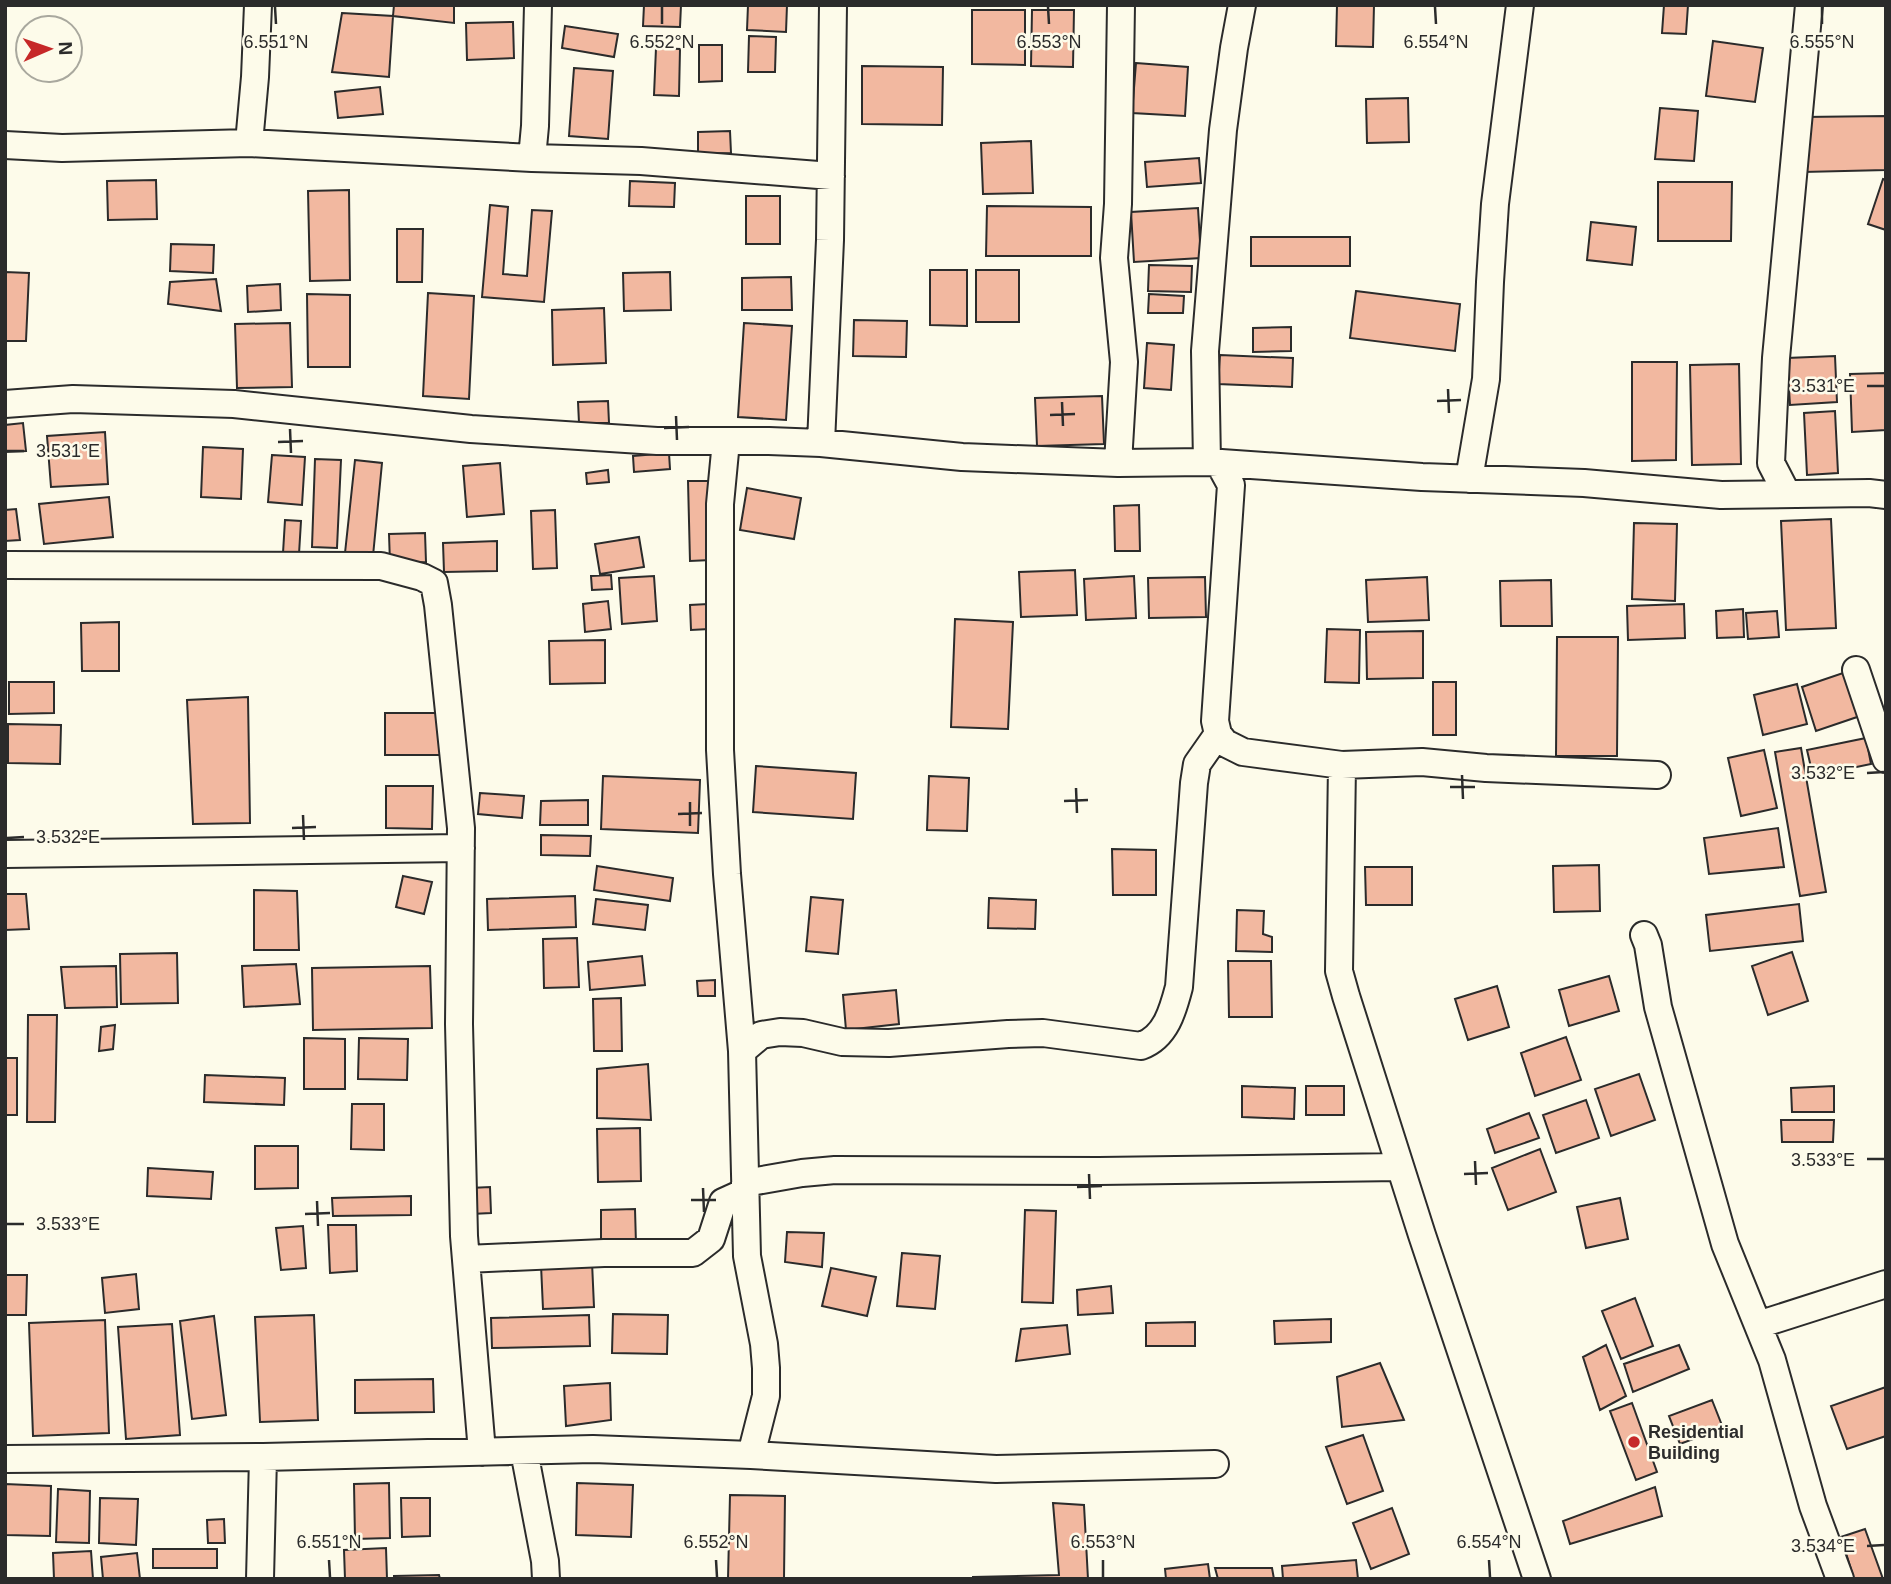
<svg xmlns="http://www.w3.org/2000/svg" width="1891" height="1584" font-family="Arial,sans-serif">
<style>
.building{fill:#f2b8a0;stroke:#2b2b2b;stroke-width:2}
.lines{fill:none;stroke-linecap:round;stroke-linejoin:round}
.minor-casing{stroke:#2b2b2b;stroke-width:30}
.minor{stroke:#fdfbea;stroke-width:26}
.ticks{fill:none;stroke:#2b2b2b;stroke-width:2.5}
.poi-dot{fill:#c62828;stroke:#fdfbea;stroke-width:2.5}
.labels{text-anchor:middle;dominant-baseline:central;stroke-width:5;stroke-linejoin:round;paint-order:stroke}
.poi-label{font-size:18px;font-weight:bold;fill:#2b2b2b;stroke:#fdfbea;text-anchor:start}
.ticks-label{font-size:18px;text-anchor:middle;fill:#2b2b2b;stroke:#fdfbea;stroke-width:5;stroke-linejoin:round;paint-order:stroke}
</style>
<rect width="100%" height="100%" fill="#fdfbea"/>
<path class="building" d="M394 5H454V23L393 16Z
M644 5H681L680 27 643 26Z
M748 5H787L786 32 747 30Z
M1337 5H1374L1373 47 1336 46Z
M1664 5H1688L1686 34 1662 33Z
M972 10H1025V65L972 64Z
M1032 10H1074L1073 67 1031 66Z
M342 13 393 16 389 77 332 72Z
M513 22 514 58 467 60 466 23Z
M565 26 618 34 614 57 562 48Z
M749 36 776 37 775 72H748Z
M1713 41 1763 48 1755 102 1706 96Z
M699 45H722V81L699 82Z
M656 48 680 49 679 96 654 95Z
M1136 63 1188 67 1185 116 1132 113Z
M862 66 943 67 942 125 862 124Z
M574 68 613 71 608 139 569 136Z
M380 87 383 114 338 118 335 92Z
M1408 98 1409 142 1367 143 1366 99Z
M1660 108 1698 111 1694 161 1655 159Z
M1886 116V170L1803 172V117Z
M730 131 731 153 698 154V132Z
M1031 141 1033 193 983 194 981 143Z
M1199 158 1201 183 1147 187 1145 162Z
M1883 179 1886 180V230L1868 224Z
M156 180 157 219 108 220 107 181Z
M630 181 675 183 674 207 629 206Z
M1658 182H1732L1731 241H1658Z
M349 190 350 280 310 281 308 191Z
M746 196H780V244H746Z
M490 205 508 207 503 274 527 276 532 210 552 211 544 302 482 297Z
M987 206 1091 207V256H986Z
M1198 208 1201 258 1134 262 1131 212Z
M1591 222 1636 227 1632 265 1587 260Z
M397 229H423L422 282H397Z
M1251 237H1350V266H1251Z
M171 244 214 245 213 273 170 271Z
M1149 265 1192 266 1191 292 1148 291Z
M930 270H967V326L930 325Z
M976 270H1019V322H976Z
M5 272 29 273 26 341H5Z
M670 272 671 310 624 311 623 273Z
M791 277 792 310H742V278Z
M216 279 221 311 168 304 170 282Z
M280 284 281 310 248 312 247 286Z
M1356 291 1460 304 1455 351 1350 338Z
M428 293 474 296 469 399 423 396Z
M307 294 350 295V367H308Z
M1149 294 1184 296 1183 313H1148Z
M604 308 606 363 553 365 552 310Z
M854 320 907 321 906 357 853 356Z
M290 323 292 387 237 388 235 324Z
M744 323 792 326 786 420 738 417Z
M1291 327V351L1253 352V328Z
M1147 343 1174 345 1171 390 1144 388Z
M1220 355 1293 358 1292 387 1218 384Z
M1835 356 1837 402 1790 405 1787 358Z
M1632 362H1677L1676 460 1632 461Z
M1739 364 1741 464 1692 465 1690 365Z
M1886 373V430L1852 432 1850 374Z
M1102 396 1104 444 1037 446 1035 398Z
M608 401 609 423H579L578 402Z
M1835 411 1838 473 1807 475 1804 413Z
M23 423 26 451 5 452V425Z
M105 432 108 484 51 487 47 436Z
M203 447 243 449 241 499 201 497Z
M669 453 670 469 634 472 633 456Z
M272 455 305 457 302 505 268 502Z
M315 459 341 460 337 548 312 547Z
M355 460 382 463 373 556 345 553Z
M500 463 504 514 467 517 463 466Z
M608 470 609 482 587 484 586 473Z
M688 481H708L711 560 690 561Z
M747 488 801 498 794 539 740 530Z
M109 497 113 537 44 544 39 504Z
M1139 505 1140 551H1115L1114 506Z
M16 509 20 540 5 541V510Z
M555 510 557 568 533 569 531 511Z
M1831 519 1836 628 1786 630 1781 521Z
M285 520 301 521 299 554 283 553Z
M1634 523 1677 524 1675 601 1632 599Z
M425 533 426 562 390 563 389 534Z
M639 537 644 567 600 574 595 544Z
M497 541V571L444 572 443 543Z
M1075 570 1077 615 1021 617 1019 572Z
M611 575 612 589 592 590 591 576Z
M654 576 657 621 622 624 619 578Z
M1134 576 1136 618 1086 620 1084 579Z
M1205 577 1206 617 1149 618 1148 578Z
M1427 577 1429 620 1368 622 1366 580Z
M1551 580 1552 626H1501L1500 581Z
M608 601 611 629 585 632 583 604Z
M708 604 709 629 691 630 690 605Z
M1684 604 1685 638 1628 640 1627 606Z
M1743 609 1744 637 1717 638 1716 611Z
M1777 611 1779 637 1748 639 1746 613Z
M955 619 1013 622 1008 729 951 727Z
M119 622V671H82L81 623Z
M1327 629 1360 630 1359 683 1325 682Z
M1423 631V678L1367 679 1366 632Z
M1557 637H1618L1617 756H1556Z
M605 640V683L550 684 549 641Z
M1846 672 1860 716 1816 731 1802 687Z
M9 682H54V713L9 714Z
M1433 682H1456V735H1433Z
M1797 684 1807 724 1763 735 1754 695Z
M248 697 250 823 193 824 187 700Z
M385 713H441L440 755H385Z
M8 724 61 725 60 764 8 763Z
M1866 738 1871 764 1813 776 1807 750Z
M1801 748 1826 892 1800 896 1775 752Z
M1764 750 1777 808 1741 816 1728 758Z
M756 766 856 773 853 819 753 812Z
M603 776 700 780 698 833 601 829Z
M929 776 969 778 967 831 927 830Z
M386 786H433L432 829 386 828Z
M480 793 524 796 522 818 478 814Z
M588 800V825H540L541 801Z
M1778 828 1784 867 1709 874 1704 838Z
M541 835 591 836 590 856 541 855Z
M1112 849 1156 850V895H1113Z
M1599 865 1600 911 1554 912 1553 866Z
M597 866 673 878 670 901 594 890Z
M1365 867H1412V905H1366Z
M403 876 432 882 424 914 396 907Z
M254 890 297 891 299 950H254Z
M5 894H26L29 929 5 930Z
M575 896 576 927 488 930 487 899Z
M811 897 843 900 838 954 806 951Z
M989 898 1036 900 1035 929 988 928Z
M596 899 648 905 645 930 593 924Z
M1799 904 1803 941 1710 951 1706 915Z
M1237 910 1264 911 1263 934 1272 937V952L1236 951Z
M577 938 579 987 544 988 543 939Z
M1792 952 1808 1001 1768 1015 1752 966Z
M177 953 178 1003 121 1004 120 954Z
M642 956 645 985 590 990 588 962Z
M1228 961H1271L1272 1017H1229Z
M296 964 300 1004 244 1007 242 966Z
M116 966 117 1007 65 1008 61 967Z
M430 966 432 1028 313 1030 312 968Z
M1609 976 1619 1011 1569 1026 1559 990Z
M715 980V996H698L697 981Z
M1497 986 1509 1027 1468 1040 1455 999Z
M896 990 899 1024 846 1030 843 995Z
M621 998 622 1051H594L593 999Z
M28 1015H57L55 1122H27Z
M115 1025 113 1049 99 1051 101 1027Z
M1566 1037 1581 1080 1535 1096 1521 1053Z
M304 1038 345 1039V1089H304Z
M359 1038 408 1039 407 1080 358 1079Z
M5 1058H17V1115H5Z
M648 1064 651 1120 597 1118V1069Z
M1639 1074 1655 1120 1611 1136 1595 1089Z
M205 1075 285 1078 284 1105 204 1102Z
M1242 1086 1295 1088 1294 1119 1242 1117Z
M1306 1086H1344V1115H1306Z
M1834 1086V1112H1792L1791 1088Z
M1586 1100 1599 1138 1556 1153 1543 1115Z
M352 1104H384V1150L351 1149Z
M1529 1113 1539 1138 1495 1153 1487 1129Z
M1781 1120H1834L1833 1142H1782Z
M640 1128 641 1181 598 1182 597 1129Z
M255 1146H298V1188L255 1189Z
M1540 1149 1556 1192 1508 1210 1492 1168Z
M148 1168 213 1172 211 1199 147 1196Z
M490 1187 491 1213 471 1214 470 1188Z
M411 1196V1215L333 1216 332 1198Z
M1620 1198 1628 1239 1586 1248 1577 1207Z
M635 1209 636 1244 601 1245V1210Z
M1025 1210 1056 1211 1053 1303 1022 1302Z
M328 1225H356L357 1271 330 1273Z
M303 1226 306 1268 281 1270 276 1228Z
M787 1232 824 1233 822 1267 785 1262Z
M902 1253 940 1256 935 1309 897 1306Z
M592 1262 594 1307 543 1309 541 1265Z
M831 1268 876 1277 867 1316 822 1306Z
M136 1274 139 1309 105 1313 102 1278Z
M5 1275H27L26 1315H5Z
M1111 1286 1113 1313 1078 1315 1077 1290Z
M1635 1298 1653 1346 1621 1359 1602 1311Z
M613 1314 668 1315 667 1354 612 1353Z
M314 1315 318 1420 260 1422 255 1317Z
M589 1315 590 1346 492 1348 491 1318Z
M214 1316 226 1415 192 1419 180 1321Z
M1331 1319V1342L1275 1344 1274 1321Z
M105 1320 109 1433 33 1436 29 1323Z
M1195 1322V1346H1146V1323Z
M172 1324 180 1435 126 1439 118 1327Z
M1067 1325 1070 1354 1016 1361 1021 1329Z
M1606 1345 1626 1396 1600 1410 1583 1357Z
M1679 1345 1689 1369 1633 1392 1624 1364Z
M1380 1363 1404 1420 1342 1427 1337 1377Z
M433 1379 434 1412 355 1413V1380Z
M610 1383 611 1420 566 1426 564 1386Z
M1886 1387V1436L1847 1449 1831 1406Z
M1712 1400 1723 1428 1680 1444 1669 1416Z
M1632 1403 1657 1472 1636 1480 1610 1411Z
M1363 1435 1383 1491 1347 1504 1326 1447Z
M389 1483 390 1538 355 1539 354 1484Z
M577 1483 633 1485 631 1537 576 1535Z
M5 1484 51 1486 50 1536 5 1535Z
M1655 1487 1662 1516 1570 1544 1563 1521Z
M58 1489 90 1491 89 1543 56 1542Z
M730 1495 785 1496 784 1579H728Z
M100 1498 138 1499 136 1545 99 1543Z
M401 1498H430V1536L402 1537Z
M1053 1503 1084 1505 1088 1579H973V1577L1059 1575Z
M1392 1508 1409 1554 1371 1569 1353 1523Z
M224 1519 225 1543H208L207 1520Z
M1865 1529 1883 1579H1854L1841 1537Z
M386 1548 387 1579H345L344 1550Z
M153 1549H217V1568H153Z
M91 1551 93 1579H54L53 1553Z
M137 1553 140 1579H103L101 1557Z
M1356 1560 1358 1579H1283L1282 1566Z
M1208 1564 1210 1579H1166L1165 1569Z
M1215 1568H1272L1274 1579H1218Z
M439 1575 440 1579H394V1576Z"/>
<g class="lines">
<defs>
<path id="minor" d="M249 143 255 77 258 5
M5 145 62 148 249 143 532 158 641 161 831 176
M532 158 535 126 538 5
M5 404 73 399 234 404 471 429 657 441H769L821 443 962 457 1118 463 1207 462 1422 477 1584 483 1721 495 1869 493 1886 495
M726 441 720 504V750L727 874 742 1051 747 1256 764 1344 766 1368V1396L751 1455
M821 443 830 240 833 5
M1207 462 1205 351 1223 130 1234 48 1242 5
M1118 463 1124 362 1114 258 1118 204 1121 5
M1219 463 1231 485 1215 721 1218 734 1225 743 1243 752 1342 765 1422 762 1486 768 1657 775
M1469 479 1486 379 1490 282 1495 204 1520 5
M1787 494 1771 463 1776 358 1809 5
M5 565 381 566 422 577 434 583 438 605 461 828 459 1024 464 1236 482 1452
M1856 670 1886 759
M1342 765 1339 971 1346 996 1422 1235 1537 1579
M5 854 461 848
M1644 935 1648 945 1658 1007 1725 1244 1772 1360 1813 1506 1840 1579
M742 1051 761 1035 780 1032 803 1033 842 1042 889 1043 1008 1034 1043 1033 1141 1046C1166 1037 1173 1010 1179 987L1194 783 1197 764 1218 734
M745 1183 802 1173 835 1170 1099 1171 1400 1167
M466 1259 604 1253H693L711 1239 723 1202 745 1192
M1758 1325 1886 1284
M524 1451 545 1561 546 1579
M5 1459 263 1457 593 1449 751 1455 996 1469 1215 1464
M260 1579 263 1457"/>
</defs>
<use href="#minor" class="minor-casing"/>
<use href="#minor" class="minor"/>
</g>
<path class="ticks" d="M275 7 276 24M662 7V24M1048 7 1049 24M1435 7 1436 24M1822 7V24M1867 386H1884M1448 389 1449 413M1437 401 1461 400M1062 402 1063 426M1050 415 1075 414M676 416 677 440M664 428 689 427M290 429 291 453M278 442 303 441M7 451H24M1867 773 1884 772M1462 775 1463 799M1450 787H1475M1076 788 1077 813M1064 801 1088 800M690 802V826M678 814 702 813M303 815 304 840M292 828 316 827M7 838 24 837M1867 1159H1884M1475 1161 1476 1185M1089 1174 1090 1199M1464 1174 1488 1173M1077 1187 1102 1186M703 1188 704 1212M691 1200H716M317 1201 318 1226M305 1214 330 1213M7 1224H24M1867 1546 1884 1545M329 1560 330 1577M716 1560 717 1577M1103 1560V1577M1489 1560 1490 1577"/>
<circle class="poi-dot" cx="1634" cy="1442" r="7"/>
<g class="labels">
<g class="poi-label">
<text x="1648" y="1432">Residential<tspan x="1648" dy="21">Building</tspan></text>
</g>
</g>
<g class="ticks-label">
<text x="276" y="48">6.551°N</text>
<text x="662" y="48">6.552°N</text>
<text x="1049" y="48">6.553°N</text>
<text x="1436" y="48">6.554°N</text>
<text x="1822" y="48">6.555°N</text>
<text x="1823" y="392">3.531°E</text>
<text x="68" y="457">3.531°E</text>
<text x="1823" y="779">3.532°E</text>
<text x="68" y="843">3.532°E</text>
<text x="1823" y="1166">3.533°E</text>
<text x="68" y="1230">3.533°E</text>
<text x="329" y="1548">6.551°N</text>
<text x="716" y="1548">6.552°N</text>
<text x="1103" y="1548">6.553°N</text>
<text x="1489" y="1548">6.554°N</text>
<text x="1823" y="1552">3.534°E</text>
</g>
<rect width="1891" height="1584" fill="none" stroke="#2b2b2b" stroke-width="14"/>
<g transform="translate(49 49) rotate(88)"><circle r="33" fill="#fdfbea" stroke="#a9a89e" stroke-width="2"/>
<path d="M0-5L12 26L0 18L-12 26Z" fill="#c62828"/>
<text y="-10" font-size="19" font-weight="bold" text-anchor="middle" fill="#2b2b2b">N</text>
</g>
</svg>
